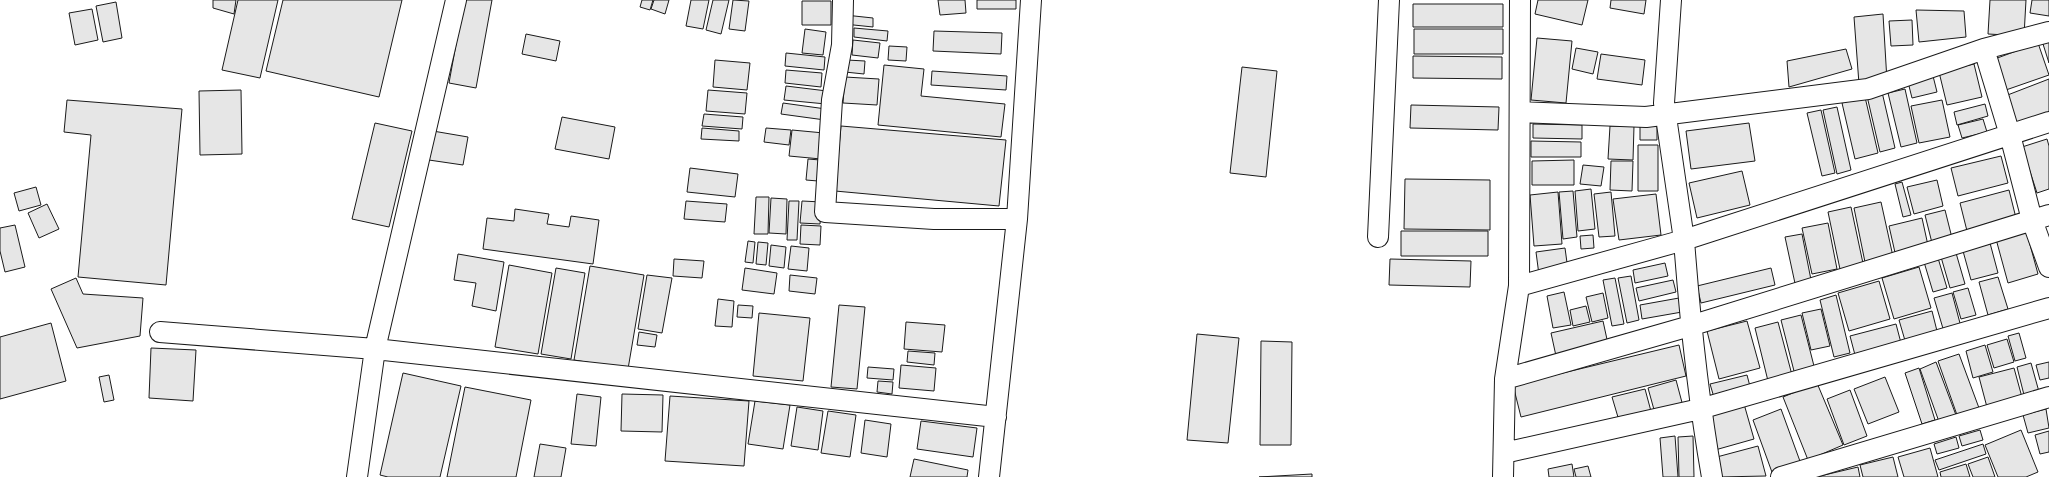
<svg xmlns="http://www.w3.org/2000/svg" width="2049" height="477" font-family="Mulish,sans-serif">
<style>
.building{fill:#e6e6e6;stroke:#1a1a1a}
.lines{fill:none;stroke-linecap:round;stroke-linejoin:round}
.minor-casing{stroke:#1a1a1a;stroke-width:22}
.minor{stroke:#fff;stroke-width:20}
</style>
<rect width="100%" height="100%" fill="#fff"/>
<path class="building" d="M213 0H236L234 14 213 8Z
M238 0H278L260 78 222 70Z
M283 0H402L379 97 266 71Z
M464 0H492L476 88 449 83Z
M642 0H653L650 10 640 7Z
M654 0H669L665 14 651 9Z
M691 0H709L703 29 686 26Z
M713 0H729L721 34 706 30Z
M733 0 749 1 745 31 729 29Z
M938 0H965L966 13 940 15Z
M977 0H1016V9H977Z
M1538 0H1588L1582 25 1535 14Z
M1611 0H1646L1644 14 1610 8Z
M1990 0H2026L2024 36 1988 34Z
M2032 0H2049V16L2030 13Z
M802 1H831V25H802Z
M116 2 122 38 103 42 96 6Z
M1413 4H1503V27H1413Z
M92 9 98 40 75 45 69 13Z
M1916 10 1964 11 1966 37 1919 42Z
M1883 14 1887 81 1859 84 1854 17Z
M845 15 873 18V27L844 24Z
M1912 20 1913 45 1891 46 1889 21Z
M854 28 888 31 887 41 854 37Z
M805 29 826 32 823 55 802 53Z
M1414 29H1503V54H1414Z
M934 31 1002 33 1001 54 933 51Z
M526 34 560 41 556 61 522 54Z
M1537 38 1572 41 1566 103 1531 100Z
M853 40 880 43 878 58 852 55Z
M2049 41V63L2043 44Z
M2038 43 2049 75 2003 91 1992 60Z
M889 46 907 47 906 61 888 60Z
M1576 48 1598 52 1593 74 1572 69Z
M1846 49 1852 69 1789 87 1787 61Z
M786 53 825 57 824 70 785 66Z
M1601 54 1645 60 1642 85 1597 79Z
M1413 56 1502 57V79L1413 78Z
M715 60 750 63 747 90 713 87Z
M847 60 865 61 864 74 845 72Z
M1974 64 1982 97 1947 105 1939 72Z
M884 65 924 69 921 96 1005 104 1001 137 878 125Z
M1242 67 1277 71 1266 177 1230 173Z
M786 70 822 73 821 87 785 83Z
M932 71 1007 76 1006 90 931 85Z
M1933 76 1937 92 1912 98 1908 82Z
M845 77 879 79 877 105 843 103Z
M2049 79V117L2018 129 2005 96Z
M786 86 827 91 826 104 784 100Z
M1905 89 1917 143 1901 147 1888 93Z
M241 90 242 154 200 155 199 91Z
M708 90 747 93 745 114 706 111Z
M1882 92 1895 148 1880 152 1867 96Z
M1865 97 1878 153 1855 159 1842 103Z
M67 100 182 109 166 285 78 277 91 135 64 132Z
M1942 100 1950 137 1919 143 1911 106Z
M783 103 826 109 825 120 781 114Z
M1985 104 1988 116 1957 125 1954 112Z
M1411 105 1499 107 1498 130 1410 128Z
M1837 107 1851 170 1837 174 1823 110Z
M1821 110 1835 173 1822 176 1807 113Z
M704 114 743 117 742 129 702 126Z
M562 117 615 127 609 159 555 149Z
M1983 119 1987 132 1962 138 1958 125Z
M1640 122H1657V140H1640Z
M375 123 412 131 389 227 352 219Z
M1749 123 1755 161 1691 169 1686 131Z
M1533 124 1582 125V139L1533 138Z
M841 126 1006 140 999 206 835 191Z
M1610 126H1634L1633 160 1608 159Z
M702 128 739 131V141L701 139Z
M766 128 791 130 789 145 764 142Z
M427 130 468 137 463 165 422 159Z
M792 130 824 133 821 159 789 156Z
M2047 139 2049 146V189L2037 193 2022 147Z
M1531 141 1581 142V157H1531Z
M1638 145H1658V191H1638Z
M2001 156 2008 183 1958 196 1951 168Z
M808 159 820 160 818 181 806 180Z
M1574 160V185H1532V161Z
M1611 161H1633L1632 191 1610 190Z
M1583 165 1604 167 1601 186 1580 184Z
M690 168 738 174 735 197 687 192Z
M1742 171 1750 205 1697 218 1689 183Z
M1405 179 1490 180V230L1404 229Z
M1937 180 1943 206 1914 214 1907 187Z
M1902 182 1911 215 1903 217 1895 184Z
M36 187 41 205 19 211 14 193Z
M1591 189 1595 229 1578 231 1575 191Z
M2009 190 2016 218 1967 231 1960 203Z
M1573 191 1577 237 1563 239 1559 192Z
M1558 192 1562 244 1534 246 1530 195Z
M1611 192 1615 236 1599 237 1594 194Z
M1656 194 1661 235 1619 240 1613 199Z
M756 197H769L768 234H754Z
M771 198 787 199 786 234 769 233Z
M686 201 727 204 725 222 684 219Z
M789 201H799L797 240H787Z
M802 201 822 202 820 224 800 223Z
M1881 202 1894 261 1866 267 1854 208Z
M47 204 59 229 39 238 28 213Z
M1851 207 1864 268 1841 274 1828 212Z
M515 209 549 214 547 224 569 227 571 216 599 220 593 264 483 249 487 218 514 221Z
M1945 210 1952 238 1932 243 1925 215Z
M1922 218 1929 250 1896 257 1889 226Z
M1828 223 1837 269 1812 274 1802 228Z
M15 225 25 267 5 272 0 251V228Z
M801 225 821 226 820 245 800 244Z
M2026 230 2038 274 2008 283 1996 239Z
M1401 231H1488V256H1401Z
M1802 234 1812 285 1796 288 1785 237Z
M1593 235 1594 248 1581 249 1580 236Z
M748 241 755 242 753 263 745 262Z
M758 242 768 243 766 265 756 264Z
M1990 243 1998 273 1971 280 1963 251Z
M771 245 786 247 784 268 769 266Z
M791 246 809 248 807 271 788 269Z
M1565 248 1568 270 1539 275 1536 252Z
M1956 253 1965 284 1950 288 1941 257Z
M458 254 504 262 496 311 472 306 476 283 454 280Z
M1938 258 1947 288 1933 292 1924 262Z
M674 259 704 261 702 278 673 276Z
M1390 259 1471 261 1470 287 1389 285Z
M1665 263 1668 276 1635 283 1633 270Z
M509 265 552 273 538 354 495 347Z
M590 266 644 275 628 369 574 360Z
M1919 267 1931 308 1894 319 1882 278Z
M556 268 585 273 571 359 541 354Z
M745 268 777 273 774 294 742 290Z
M1771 268 1775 285 1701 303 1697 286Z
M647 275 672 278 662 333 638 329Z
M790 275 817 278 815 294 789 291Z
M1631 276 1639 320 1627 323 1618 278Z
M1998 277 2008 309 1988 315 1979 282Z
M76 278 83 294 143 298 140 336 77 348 51 289Z
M1615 278 1624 324 1612 326 1603 280Z
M1673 280 1676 292 1639 301 1636 288Z
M1879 281 1890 319 1849 331 1838 293Z
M1968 288 1976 315 1961 319 1953 292Z
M1564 292 1571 325 1553 328 1547 296Z
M1603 293 1608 318 1592 322 1586 297Z
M1952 293 1961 327 1944 332 1934 298Z
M1836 295 1850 353 1834 357 1820 300Z
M1679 298 1682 312 1642 319 1640 305Z
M718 299 734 301 732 327 715 326Z
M738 305 753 306 752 318 737 317Z
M839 305 865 307 857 389 831 387Z
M1586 306 1590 322 1573 326 1570 310Z
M1821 309 1830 346 1811 350 1802 313Z
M1932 311 1938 335 1906 344 1899 320Z
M759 313 810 318 803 381 753 376Z
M1801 315 1815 370 1795 375 1781 320Z
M1603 321 1608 344 1556 356 1551 333Z
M1747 321 1760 368 1719 379 1707 331Z
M906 322 945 325 942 352 904 349Z
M1778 322 1792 375 1768 381 1755 328Z
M51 323 66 381 0 399V337Z
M1896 324 1901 343 1855 355 1850 336Z
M639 332 657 335 655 347 637 345Z
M2019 333 2026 358 2015 361 2008 336Z
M1197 334 1239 338 1228 443 1187 440Z
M2007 339 2014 362 1994 368 1987 345Z
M1261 341 1292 342 1291 445H1260Z
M1679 345 1686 376 1521 417 1513 385Z
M1985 345 1993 372 1973 378 1966 351Z
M151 348 196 350 193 401 149 398Z
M908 351 935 353 934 365 907 362Z
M1959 354 1979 408 1957 415 1938 361Z
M1936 362 1959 423 1942 430 1920 369Z
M2049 362V378L2040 380 2036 365Z
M2031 363 2041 399 2026 403 2017 367Z
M901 365 936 368 934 391 899 388Z
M868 367 894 369 893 380 867 378Z
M1919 368 1935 420 1922 424 1905 373Z
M2014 368 2023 401 1988 411 1979 377Z
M403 373 461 386 440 477H388L380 475Z
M109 375 114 400 104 402 99 377Z
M1747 375 1752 394 1716 404 1710 384Z
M1885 377 1899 412 1868 424 1854 389Z
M1676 380 1684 410 1656 417 1648 388Z
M878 381 893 382 892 394 877 392Z
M1817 383 1843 445 1808 460 1783 397Z
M465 387 531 400 516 477H447Z
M1645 389 1652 415 1620 424 1612 397Z
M1850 390 1867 436 1844 445 1827 399Z
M577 394 601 397 596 446 571 444Z
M622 394 663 395 662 432 621 431Z
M670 396 749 401 744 466 665 461Z
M755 401 790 405 783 449 748 444Z
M1744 404 1754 439 1715 450 1705 415Z
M797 407 823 411 818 450 791 446Z
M1781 409 1801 464 1773 475 1753 420Z
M2046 409 2049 428 2028 433 2023 415Z
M828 411 856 415 850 457 821 453Z
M865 420 891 424 887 457 861 453Z
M921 421 977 428 973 457 917 449Z
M1980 430 1983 440 1962 446 1959 436Z
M2021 430 2038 472 2026 477H1998L1985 445Z
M2049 431V452L2040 454 2035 435Z
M1675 436 1678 477H1663L1660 438Z
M1693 436 1694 477H1679L1678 437Z
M1956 437 1959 448 1937 454 1934 444Z
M540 444 566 448 561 477H534Z
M1983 444 1986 454 1939 470 1935 460Z
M1758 446 1766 476 1718 477 1713 458Z
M1930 448 1938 477H1904L1898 457Z
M1893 457 1898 477H1863L1860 465Z
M1988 457 1995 477H1973L1968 464Z
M914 459 968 470 967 477H910Z
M1572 464 1574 477H1549L1548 469Z
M1966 464 1970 477H1941L1940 472Z
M1588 466 1591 477H1576L1574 469Z
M1858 467 1860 477H1816Z
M1312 474V477H1259Z"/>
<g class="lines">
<defs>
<path id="minor" d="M843 0 842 45 832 100 825 212 934 219H1017L1031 0
M1520 0 1519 286 1684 240C1690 320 1698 398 1712 477
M1671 0 1664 103 1684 240 2049 122
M1984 49 2010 135 2032 220 2049 267
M1520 112 1646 117 1868 89 1984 49 2049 32
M1378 237 1389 0
M160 332 375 349 996 417
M1505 379 1690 326 2049 215
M1504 453 1700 409 2049 308
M357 477 375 349 456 0
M989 477 1017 219
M1503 477 1505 379 1519 286
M1781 477 2049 397"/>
</defs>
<use href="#minor" class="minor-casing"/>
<use href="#minor" class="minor"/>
</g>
</svg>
